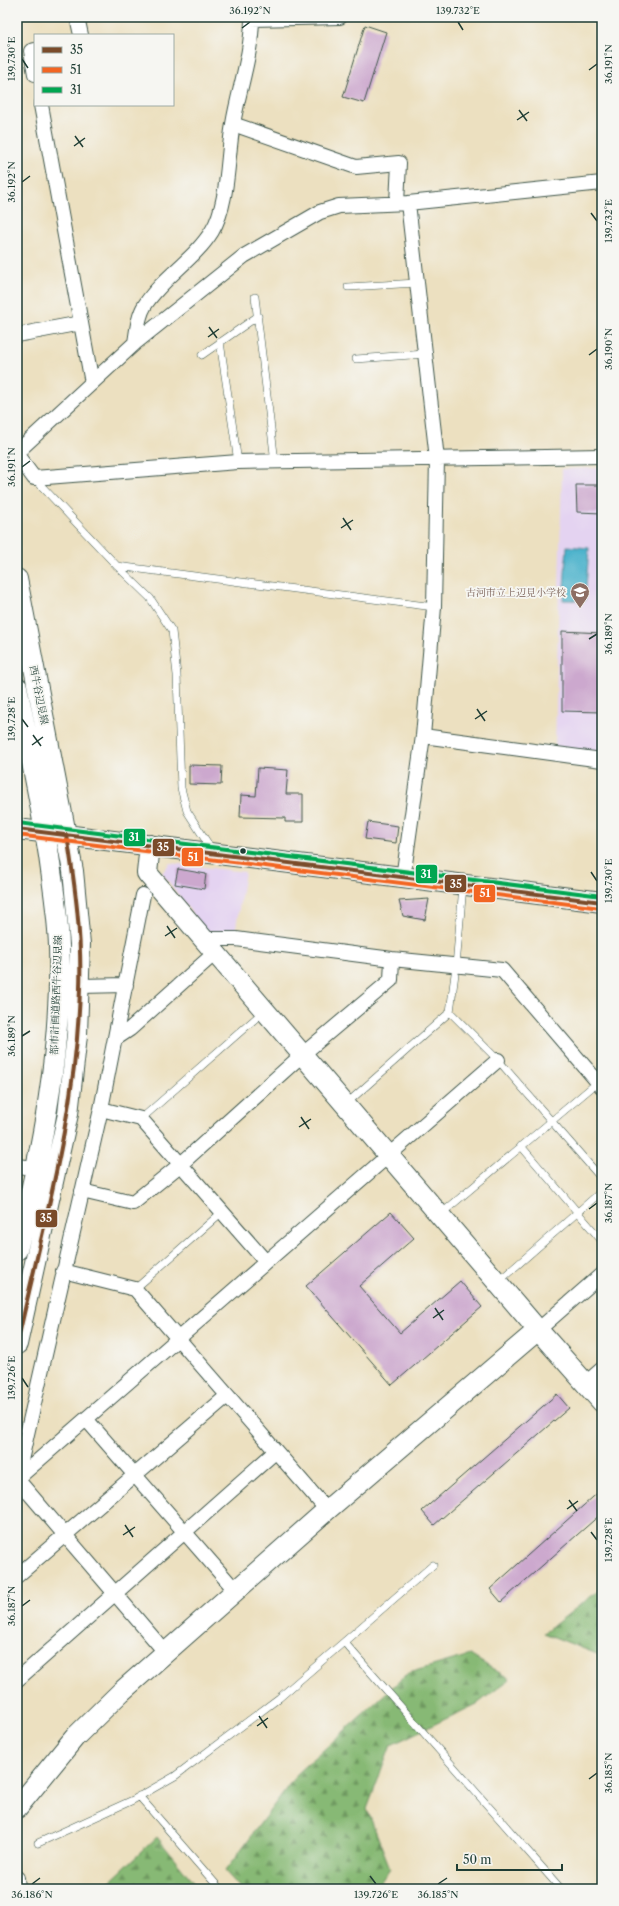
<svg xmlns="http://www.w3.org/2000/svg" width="619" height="1906" font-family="'Libre Caslon Text','Noto Serif JP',serif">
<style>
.built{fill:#e4d3f1}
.forest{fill:url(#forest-firs);stroke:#537b54}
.water{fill:#4db3cc;stroke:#367880}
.building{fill:#cca8ce}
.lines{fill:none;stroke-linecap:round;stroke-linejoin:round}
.lane-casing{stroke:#3e5549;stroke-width:8}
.street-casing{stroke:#3e5549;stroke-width:16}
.secondary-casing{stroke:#3e5549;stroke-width:22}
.lane{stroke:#fff;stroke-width:7}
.street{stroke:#fff;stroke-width:14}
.secondary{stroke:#fff;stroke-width:20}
.bus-1-casing{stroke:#f6f6f2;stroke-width:7}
.bus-2-casing{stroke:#f6f6f2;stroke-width:7}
.bus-3-casing{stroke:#f6f6f2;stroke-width:7}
.bus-1{stroke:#7a4b2a;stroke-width:4}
.bus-2{stroke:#f26522;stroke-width:4}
.bus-3{stroke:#00a651;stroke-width:4}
.ticks{fill:none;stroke:#1f3d34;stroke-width:1.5}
.bus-dot{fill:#1f3d34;stroke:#f6f6f2;stroke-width:1.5}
.labels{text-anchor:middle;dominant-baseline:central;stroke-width:3.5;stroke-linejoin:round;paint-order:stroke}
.education-label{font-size:10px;fill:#785e54;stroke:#f6f6f2;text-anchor:end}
.street-label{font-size:10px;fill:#1f3d34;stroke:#f6f6f2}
.line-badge{stroke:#f6f6f2;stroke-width:1.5}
.badge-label{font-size:11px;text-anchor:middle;font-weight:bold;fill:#fff}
.neatline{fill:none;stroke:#1f3d34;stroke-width:1.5}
.ticks-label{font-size:10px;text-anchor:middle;fill:#1f3d34}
</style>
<defs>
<pattern id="forest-firs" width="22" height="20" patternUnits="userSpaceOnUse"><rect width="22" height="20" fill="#87b974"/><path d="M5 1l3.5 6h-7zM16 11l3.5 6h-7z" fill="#6e9860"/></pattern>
</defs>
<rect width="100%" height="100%" fill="#f6f6f2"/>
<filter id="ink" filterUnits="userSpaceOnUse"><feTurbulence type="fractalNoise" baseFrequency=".025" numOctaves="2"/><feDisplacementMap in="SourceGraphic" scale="8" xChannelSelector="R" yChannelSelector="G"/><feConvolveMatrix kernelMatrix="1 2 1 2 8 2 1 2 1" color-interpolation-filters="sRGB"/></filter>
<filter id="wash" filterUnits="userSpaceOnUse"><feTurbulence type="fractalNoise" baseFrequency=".012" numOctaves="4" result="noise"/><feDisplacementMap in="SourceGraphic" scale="16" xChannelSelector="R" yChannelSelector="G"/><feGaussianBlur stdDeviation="0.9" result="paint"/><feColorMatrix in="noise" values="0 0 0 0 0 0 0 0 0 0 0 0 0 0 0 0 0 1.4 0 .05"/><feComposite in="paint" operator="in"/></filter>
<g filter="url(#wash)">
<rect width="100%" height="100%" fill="#ece0c0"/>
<path class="built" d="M602 468V753L555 748 562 469Z
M170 863 245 872 235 933 205 931 162 873Z"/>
<path class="forest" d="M602 1588V1656L544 1633Z
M470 1655 510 1679 477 1704 391 1745 367 1809 390 1868 376 1889H241L225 1871 297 1774 408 1673Z
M157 1837 199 1889H102Z"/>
<path class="water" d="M567 546 589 548 585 601 563 600Z"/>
<g id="blocks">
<path class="building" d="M365 25 386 32 364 103 343 97Z
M576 485H602V513L577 512Z
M562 631 602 633V712L562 711Z
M189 765 222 766 221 785 189 784Z
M258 768 288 770 286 794H303V822H285V818L240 817 241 795 256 796Z
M368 822 398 826 396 843 365 839Z
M178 869 206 874 204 889 175 884Z
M429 899 425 920 403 916 399 901Z
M391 1212 414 1238 359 1286 400 1333 460 1281 482 1307 392 1385 306 1286Z
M557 1394 569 1408 434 1525 422 1511Z
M602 1489V1513L501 1602 490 1589Z"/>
</g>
</g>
<g filter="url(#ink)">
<use href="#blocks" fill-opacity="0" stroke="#3e5549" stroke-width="1"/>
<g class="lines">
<defs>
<path id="lane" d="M348 287 417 283
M255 297 275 462
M220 342 238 462
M202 355 258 316
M356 359 425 354
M34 478 117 566 150 598 172 631 177 675 181 788 187 811 212 850
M117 566 434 607
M450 1012 498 1060 602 1179
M346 1104 450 1012 456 966 463 886
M141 1119 264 1011
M521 1146 602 1241
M441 1214 598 1082
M499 1281 602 1191
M135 1289 222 1212
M344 1642 561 1889
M139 1796 220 1889
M38 1843 133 1800 175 1776 279 1698 433 1565"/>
<path id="street" d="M77 17 81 35
M252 19 340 17
M35 50 31 51 35 74
M41 105 92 383
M233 124 356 167 399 163 397 203
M17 335 81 323
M135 343C137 330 138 316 145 305 163 277 195 259 212 231 229 203 227 156 233 124 239 88 252 54 252 17
M17 452 135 343 244 256 320 212 339 206 408 203 602 183
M17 455 34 478 238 462 602 456
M423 736 602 760
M403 878 423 736 434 607 437 459 408 203
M204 939H236L392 959 502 970 602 1087
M80 986 126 985
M115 1039 130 1029 216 952
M101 1109 141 1119 266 1262
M17 1166 36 1168
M82 1191 133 1203 181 1164 303 1054 391 980 392 959
M63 1271 135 1289 327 1510
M538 1330 602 1274
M586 1383 602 1369
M86 1419 236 1591
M17 1478 101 1109 143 895
M17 1479 498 1060
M17 1479 166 1653
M17 1576 227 1396
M17 1680 275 1452
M17 1878 18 1889"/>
<path id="secondary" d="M17 579 73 871 80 944 77 1035 68 1114 17 1344
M17 687C28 743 40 799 49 856 53 886 58 916 59 946 62 1050 42 1150 17 1250
M17 829 602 902
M150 845 147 873 538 1330 602 1402
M17 1808 75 1737 121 1692 327 1510 538 1330"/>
</defs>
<use href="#lane" class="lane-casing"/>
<use href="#street" class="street-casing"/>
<use href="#secondary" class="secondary-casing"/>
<use href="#lane" class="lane"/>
<use href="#street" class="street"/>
<use href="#secondary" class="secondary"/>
<defs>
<path id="bus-1" d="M17 829 602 902
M17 1344C43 1227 77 1109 80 988 82 936 75 886 67 835"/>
<path id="bus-2" d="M17 835 601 908"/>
<path id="bus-3" d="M18 823 602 896"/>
</defs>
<use href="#bus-1" class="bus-1-casing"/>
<use href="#bus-2" class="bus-2-casing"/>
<use href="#bus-3" class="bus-3-casing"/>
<use href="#bus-1" class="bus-1"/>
<use href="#bus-2" class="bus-2"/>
<use href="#bus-3" class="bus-3"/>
</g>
</g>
<path class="ticks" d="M458 22 463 30M242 28 250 22M22 59 28 68M589 70 597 64M519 110 527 121M517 120 529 112M75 136 83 147M74 146 85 138M22 182 30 176M591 213 597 221M209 327 217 338M208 337 219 329M589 355 597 349M22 467 30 461M343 518 351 530M341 528 353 520M589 639 597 634M477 709 485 721M22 719 28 727M475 719 487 711M33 735 41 746M32 745 43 737M591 872 597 881M167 926 175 938M165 936 177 928M22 1036 30 1031M301 1117 309 1129M299 1127 311 1119M589 1209 597 1203M435 1308 443 1320M433 1318 444 1310M22 1378 28 1387M569 1500 577 1511M567 1509 578 1501M125 1525 133 1537M591 1532 597 1540M123 1535 135 1527M22 1606 30 1600M259 1716 267 1728M257 1726 268 1718M589 1779 597 1773M370 1876 376 1884M32 1884 40 1878M438 1884 447 1878"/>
<defs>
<symbol id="school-pin" viewBox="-11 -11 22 30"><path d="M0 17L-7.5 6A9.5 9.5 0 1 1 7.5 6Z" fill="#8d6e63" stroke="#f6f6f2"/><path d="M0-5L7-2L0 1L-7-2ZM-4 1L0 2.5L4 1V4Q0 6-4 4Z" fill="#fff"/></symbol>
</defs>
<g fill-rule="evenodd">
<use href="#school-pin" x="569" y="581" width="22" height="30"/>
</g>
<circle class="bus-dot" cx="243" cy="851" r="3.5"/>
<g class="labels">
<g class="education-label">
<text x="566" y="592">古河市立上辺見小学校</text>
</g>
<g class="street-label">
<text transform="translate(39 695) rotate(79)">西牛谷辺見線</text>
<text transform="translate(56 995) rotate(-88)">都市計画道路西牛谷辺見線</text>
</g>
</g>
<g class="line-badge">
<rect x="123" y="828" width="23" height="19" rx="4" fill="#00a651"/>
<rect x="152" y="838" width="23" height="19" rx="4" fill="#7a4b2a"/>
<rect x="181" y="847" width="23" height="20" rx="4" fill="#f26522"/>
<rect x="415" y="864" width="23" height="20" rx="4" fill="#00a651"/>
<rect x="444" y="874" width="23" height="19" rx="4" fill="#7a4b2a"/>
<rect x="473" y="884" width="23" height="19" rx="4" fill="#f26522"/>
<rect x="35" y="1209" width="23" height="19" rx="4" fill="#7a4b2a"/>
</g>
<g class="badge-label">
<text x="134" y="841">31</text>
<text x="163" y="851">35</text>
<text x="193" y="861">51</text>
<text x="426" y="878">31</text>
<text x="456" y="888">35</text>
<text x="485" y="897">51</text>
<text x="46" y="1222">35</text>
</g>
<rect width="619" height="1906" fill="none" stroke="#f6f6f2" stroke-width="44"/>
<rect x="34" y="34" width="140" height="72" fill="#f6f6f2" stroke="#a0aca6"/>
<rect x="42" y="47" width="20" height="6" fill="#7a4b2a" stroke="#a0aca6"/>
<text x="70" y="54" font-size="12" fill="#1f3d34">35</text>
<rect x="42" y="67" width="20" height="6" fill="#f26522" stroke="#a0aca6"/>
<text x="70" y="74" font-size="12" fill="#1f3d34">51</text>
<rect x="42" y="87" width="20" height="6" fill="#00a651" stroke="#a0aca6"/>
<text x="70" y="94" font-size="12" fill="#1f3d34">31</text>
<path d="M457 1864v6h105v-6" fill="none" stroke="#1f3d34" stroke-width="2"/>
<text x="463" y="1864" font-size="12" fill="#1f3d34" stroke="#f6f6f2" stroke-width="3" paint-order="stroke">50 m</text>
<rect x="22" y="22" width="575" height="1862" class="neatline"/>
<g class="ticks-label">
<text x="250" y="14">36.192°N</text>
<text x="458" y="14">139.732°E</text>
<text transform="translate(11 59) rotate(-90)" y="4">139.730°E</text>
<text transform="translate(608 64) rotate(-90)" y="4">36.191°N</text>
<text transform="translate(11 182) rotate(-90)" y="4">36.192°N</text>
<text transform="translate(608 221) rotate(-90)" y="4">139.732°E</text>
<text transform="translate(608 349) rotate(-90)" y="4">36.190°N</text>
<text transform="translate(11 467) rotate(-90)" y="4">36.191°N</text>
<text transform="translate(608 634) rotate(-90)" y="4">36.189°N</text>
<text transform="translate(11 719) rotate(-90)" y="4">139.728°E</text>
<text transform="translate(608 881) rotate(-90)" y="4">139.730°E</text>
<text transform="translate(11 1036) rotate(-90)" y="4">36.189°N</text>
<text transform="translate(608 1203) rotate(-90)" y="4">36.187°N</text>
<text transform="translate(11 1378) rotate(-90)" y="4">139.726°E</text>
<text transform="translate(608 1540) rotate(-90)" y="4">139.728°E</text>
<text transform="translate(11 1606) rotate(-90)" y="4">36.187°N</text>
<text transform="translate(608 1773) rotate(-90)" y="4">36.185°N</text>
<text x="32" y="1898">36.186°N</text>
<text x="376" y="1898">139.726°E</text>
<text x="438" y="1898">36.185°N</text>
</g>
</svg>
